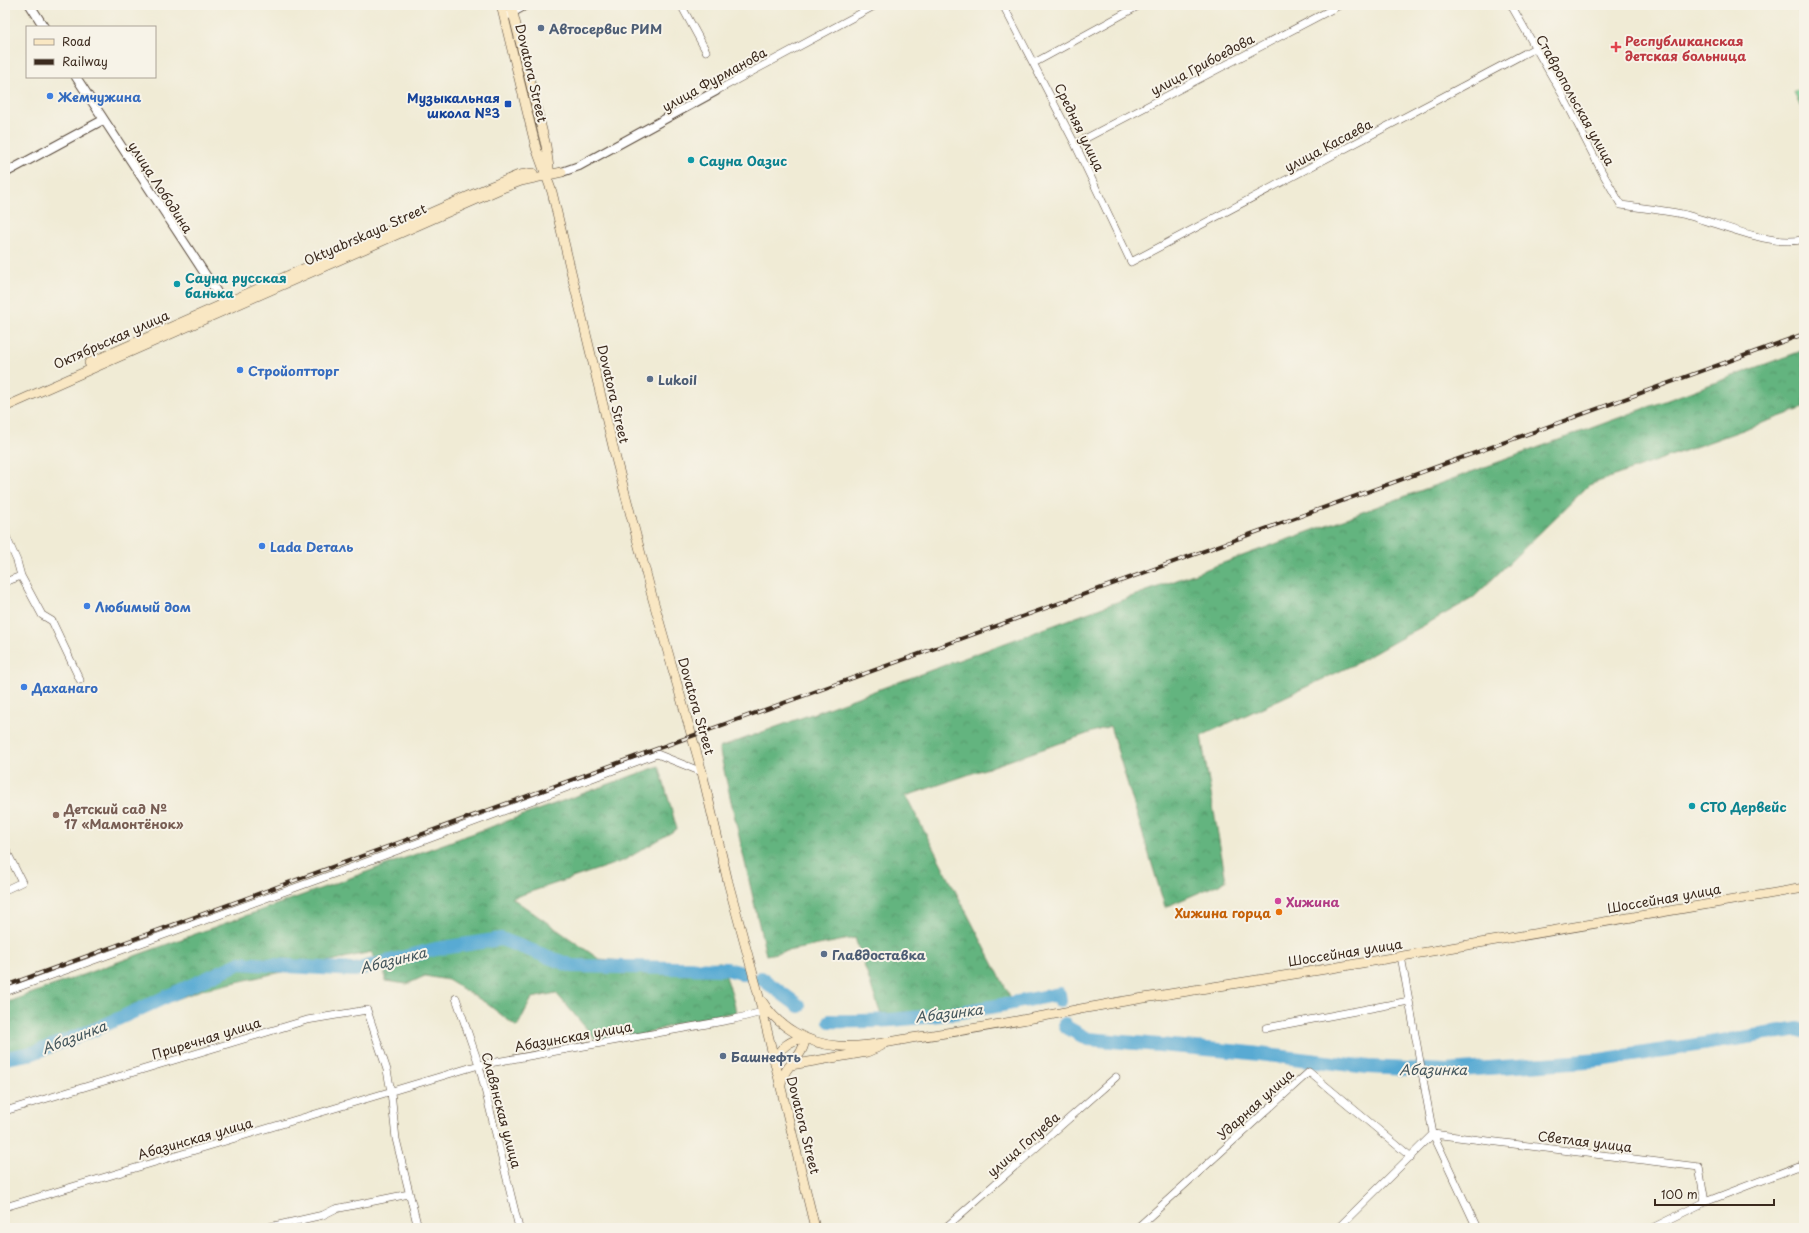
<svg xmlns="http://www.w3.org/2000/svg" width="1809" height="1233" font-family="'Playpen Sans',sans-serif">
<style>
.forest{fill:url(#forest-crowns);stroke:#4f6f4e}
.park{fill:#7ad296;stroke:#5a7e5a}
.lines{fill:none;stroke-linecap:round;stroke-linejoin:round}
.river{stroke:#58aad3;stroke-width:14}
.minor-casing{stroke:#564739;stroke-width:8}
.tertiary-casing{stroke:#564739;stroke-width:10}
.secondary-casing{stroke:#564739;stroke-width:10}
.minor{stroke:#fff;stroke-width:7}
.tertiary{stroke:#fff;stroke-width:8}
.secondary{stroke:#f9e7c3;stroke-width:9}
.rail-casing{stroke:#3b2a1e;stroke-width:4}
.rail{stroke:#f7f3e8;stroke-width:2.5;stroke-dasharray:8;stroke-linecap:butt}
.service-dot{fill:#5c6f8a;stroke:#f7f3e8;stroke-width:1.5}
.health-dot{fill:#e0444e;stroke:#f7f3e8;stroke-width:1.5}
.shop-dot{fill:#3f7fe0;stroke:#f7f3e8;stroke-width:1.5}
.transit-dot{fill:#1a4fb4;stroke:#f7f3e8;stroke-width:1.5}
.culture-dot{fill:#0f9aa8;stroke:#f7f3e8;stroke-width:1.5}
.education-dot{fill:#8d6e63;stroke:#f7f3e8;stroke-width:1.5}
.hotel-dot{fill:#d1479c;stroke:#f7f3e8;stroke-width:1.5}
.food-dot{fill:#e8710a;stroke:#f7f3e8;stroke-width:1.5}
.labels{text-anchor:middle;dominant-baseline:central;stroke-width:4;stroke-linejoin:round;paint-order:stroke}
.service-label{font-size:13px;font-weight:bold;fill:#4e5e75;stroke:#f7f3e8;text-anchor:start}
.health-label{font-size:13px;font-weight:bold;fill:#be3a42;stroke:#f7f3e8;text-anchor:start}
.street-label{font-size:13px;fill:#3b2a1e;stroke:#f7f3e8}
.shop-label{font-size:13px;font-weight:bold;fill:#366cbe;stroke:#f7f3e8;text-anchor:start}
.transit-label{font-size:13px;font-weight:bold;fill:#164399;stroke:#f7f3e8;text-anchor:end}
.culture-label{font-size:13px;font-weight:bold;fill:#0d838f;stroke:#f7f3e8;text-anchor:start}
.education-label{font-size:13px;font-weight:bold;fill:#785e54;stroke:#f7f3e8;text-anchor:start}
.hotel-label{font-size:13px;font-weight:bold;fill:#b23c85;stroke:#f7f3e8;text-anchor:start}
.food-label{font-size:13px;font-weight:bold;fill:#c56008;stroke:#f7f3e8;text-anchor:end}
.water-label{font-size:14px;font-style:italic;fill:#45575d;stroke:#f7f3e8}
</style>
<defs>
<pattern id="forest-crowns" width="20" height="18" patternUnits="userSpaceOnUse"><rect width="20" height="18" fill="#63b47f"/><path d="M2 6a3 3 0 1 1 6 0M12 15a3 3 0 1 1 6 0" fill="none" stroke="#539367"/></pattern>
</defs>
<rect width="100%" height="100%" fill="#f7f3e8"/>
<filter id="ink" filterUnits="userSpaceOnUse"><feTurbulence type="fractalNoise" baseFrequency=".025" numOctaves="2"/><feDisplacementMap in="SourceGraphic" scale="8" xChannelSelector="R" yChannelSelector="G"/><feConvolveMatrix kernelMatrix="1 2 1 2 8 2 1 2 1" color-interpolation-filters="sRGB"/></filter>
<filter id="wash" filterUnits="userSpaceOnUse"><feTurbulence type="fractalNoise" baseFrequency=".012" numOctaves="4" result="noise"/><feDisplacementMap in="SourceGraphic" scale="16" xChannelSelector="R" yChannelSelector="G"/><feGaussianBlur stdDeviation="0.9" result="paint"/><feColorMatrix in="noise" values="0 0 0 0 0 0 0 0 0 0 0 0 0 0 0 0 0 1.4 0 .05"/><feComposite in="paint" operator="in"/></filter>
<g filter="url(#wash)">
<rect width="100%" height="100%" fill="#f0ebd5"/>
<path class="forest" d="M1804 350V408L1589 485 1473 598 1353 665 1201 736 1226 881 1165 907 1110 726 906 796 1012 1000 882 1018 855 938 766 955 719 748Z
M659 766 677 829 623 861 512 898 599 959 673 965 721 962 732 994 736 1012 681 1022 637 1037 597 1041 556 993 532 998 517 1027 486 1003 448 980 425 976 407 984 385 981V972L371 952 201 990 5 1064V1003Z"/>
<path class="park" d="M1804 87V113L1794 92Z"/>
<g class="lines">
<path class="river" d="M761 978 799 1006
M830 1021C907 1024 983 1009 1059 994L1060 1001
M1065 1024 1066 1027 1088 1039 1242 1052 1368 1067 1447 1071 1600 1060 1799 1029 1804 1031
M5 1058 33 1053 96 1029 240 963 355 970 436 949 501 939 572 966 727 969 745 974"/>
</g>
</g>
<g filter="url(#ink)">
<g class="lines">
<defs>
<path id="minor" d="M681 5 706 51
M1003 5 1075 144 1131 262 1535 48
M1511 5 1562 94 1602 172 1621 205C1642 208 1662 210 1682 214 1714 221 1774 249 1804 239
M1801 5 1804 11
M1034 63 1140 5
M716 91 876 5
M1075 144 1340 5
M5 534 17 561 21 576 42 615 52 621 80 680
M5 582 21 576
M5 848 22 882 5 890
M1401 956 1433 1134 1477 1228
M5 992 350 868 657 754 702 772
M456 998 479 1065 519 1228
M1266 1028 1409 1001
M5 1111 307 1020 367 1010 387 1070 391 1092 396 1139 418 1228
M1433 1134 1699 1167 1705 1202
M5 1207 479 1065 735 1019 762 1012
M265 1228 323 1215 335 1209 409 1194
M945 1228 1116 1077
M1137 1228 1309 1072 1411 1157
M1338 1228 1433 1134
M1652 1228 1705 1202 1804 1164"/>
<path id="tertiary" d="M30 5 44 27
M508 15 526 5
M76 77 228 309
M562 172 579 166 716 91
M5 173 103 120"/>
<path id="secondary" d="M501 5 536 148 552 192 616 459 652 596 702 772 728 882 757 989 815 1228
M511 5 546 146 550 175
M89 363 487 188 519 175 533 173
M5 407 505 187 521 181 562 172
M762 1001C778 1027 808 1044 838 1046 865 1048 892 1041 918 1037 986 1028 1052 1014 1119 1002 1190 990 1261 980 1332 968 1489 942 1646 914 1804 888
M775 1061C778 1048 792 1039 805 1038
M791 1065 867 1052 881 1046
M781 1085C783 1064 804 1059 805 1038"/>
</defs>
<use href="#minor" class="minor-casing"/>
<use href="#tertiary" class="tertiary-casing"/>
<use href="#secondary" class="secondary-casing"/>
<use href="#minor" class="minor"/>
<use href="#tertiary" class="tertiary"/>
<use href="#secondary" class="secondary"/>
<defs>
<path id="rail" d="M5 986 692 736 1804 334"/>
</defs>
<use href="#rail" class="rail-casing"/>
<use href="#rail" class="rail"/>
</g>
</g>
<g class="service-dot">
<circle cx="541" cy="28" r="4"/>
<circle cx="650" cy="379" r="4"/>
<circle cx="824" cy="954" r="4"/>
<circle cx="723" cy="1056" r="4"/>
</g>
<path class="health-dot" d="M1614 41h4v4h4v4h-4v4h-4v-4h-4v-4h4z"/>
<g class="shop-dot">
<circle cx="50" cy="96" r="4"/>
<circle cx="240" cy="370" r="4"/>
<circle cx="262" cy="546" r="4"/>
<circle cx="87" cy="606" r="4"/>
<circle cx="24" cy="687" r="4"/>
</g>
<rect class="transit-dot" x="504" y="100" width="8" height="8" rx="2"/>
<g class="culture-dot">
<circle cx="691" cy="160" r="4"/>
<circle cx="177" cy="284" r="4"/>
<circle cx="1692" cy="806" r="4"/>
</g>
<circle class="education-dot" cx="56" cy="815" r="4"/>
<circle class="hotel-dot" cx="1278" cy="901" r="4"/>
<circle class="food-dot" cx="1279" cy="912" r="4"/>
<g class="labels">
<g class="service-label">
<text x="549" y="28">Автосервис РИМ</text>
<text x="658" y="379">Lukoil</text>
<text x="832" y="954">Главдоставка</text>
<text x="731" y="1056">Башнефть</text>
</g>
<g class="health-label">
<text x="1625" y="40">Республиканская<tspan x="1625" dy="15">детская больница</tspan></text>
</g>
<g class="street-label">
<text transform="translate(1202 64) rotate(-28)">улица Грибоедова</text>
<text transform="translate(532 73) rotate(77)">Dovatora Street</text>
<text transform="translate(714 79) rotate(-29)">улица Фурманова</text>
<text transform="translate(1576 100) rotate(61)">Ставропольская улица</text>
<text transform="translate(1080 127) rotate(64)">Средняя улица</text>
<text transform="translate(1328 145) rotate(-28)">улица Касаева</text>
<text transform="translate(161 187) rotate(57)">улица Лободина</text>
<text transform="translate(365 234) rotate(-24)">Oktyabrskaya Street</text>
<text transform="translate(111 339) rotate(-24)">Октябрьская улица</text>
<text transform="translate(614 394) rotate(77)">Dovatora Street</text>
<text transform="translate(697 706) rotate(74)">Dovatora Street</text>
<text transform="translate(1664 898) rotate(-10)">Шоссейная улица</text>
<text transform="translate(1345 952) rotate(-9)">Шоссейная улица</text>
<text transform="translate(573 1036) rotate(-10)">Абазинская улица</text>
<text transform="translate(206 1038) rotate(-17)">Приречная улица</text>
<text transform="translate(1255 1104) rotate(-42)">Ударная улица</text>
<text transform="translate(502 1110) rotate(75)">Славянская улица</text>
<text transform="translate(804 1125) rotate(76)">Dovatora Street</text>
<text transform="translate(195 1138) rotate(-16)">Абазинская улица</text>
<text transform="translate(1585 1141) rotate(7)">Светлая улица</text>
<text transform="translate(1023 1144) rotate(-41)">улица Гогуева</text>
</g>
<g class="shop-label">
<text x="58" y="96">Жемчужина</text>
<text x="248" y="370">Стройоптторг</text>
<text x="270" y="546">Lada Dеталь</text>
<text x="95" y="606">Любимый дом</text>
<text x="32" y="687">Даханаго</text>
</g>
<g class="transit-label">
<text x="500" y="97">Музыкальная<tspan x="500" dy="15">школа №3</tspan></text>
</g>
<g class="culture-label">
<text x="699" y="160">Сауна Оазис</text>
<text x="185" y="277">Сауна русская<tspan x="185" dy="15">банька</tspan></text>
<text x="1700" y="806">СТО Дервейс</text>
</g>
<g class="education-label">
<text x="64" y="808">Детский сад №<tspan x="64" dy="15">17 «Мамонтёнок»</tspan></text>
</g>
<g class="hotel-label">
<text x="1286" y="901">Хижина</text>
</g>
<g class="food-label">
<text x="1271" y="912">Хижина горца</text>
</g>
<g class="water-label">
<text transform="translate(393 960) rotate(-14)">Абазинка</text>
<text transform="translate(949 1013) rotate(-7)">Абазинка</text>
<text transform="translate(74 1037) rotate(-21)">Абазинка</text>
<text x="1433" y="1069">Абазинка</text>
</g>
</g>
<rect width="1809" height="1233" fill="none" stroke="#f7f3e8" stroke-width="20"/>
<rect x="26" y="26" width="130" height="52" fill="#f7f3e8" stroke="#aca397"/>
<rect x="34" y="39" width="20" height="6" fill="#f9e7c3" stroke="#aca397"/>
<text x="62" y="46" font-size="12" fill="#3b2a1e">Road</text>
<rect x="34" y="59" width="20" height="6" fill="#3b2a1e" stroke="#aca397"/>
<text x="62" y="66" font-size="12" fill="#3b2a1e">Railway</text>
<path d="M1655 1199v6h119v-6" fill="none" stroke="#3b2a1e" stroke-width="2"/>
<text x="1661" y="1199" font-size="12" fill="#3b2a1e" stroke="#f7f3e8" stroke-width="3" paint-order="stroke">100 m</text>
</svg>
